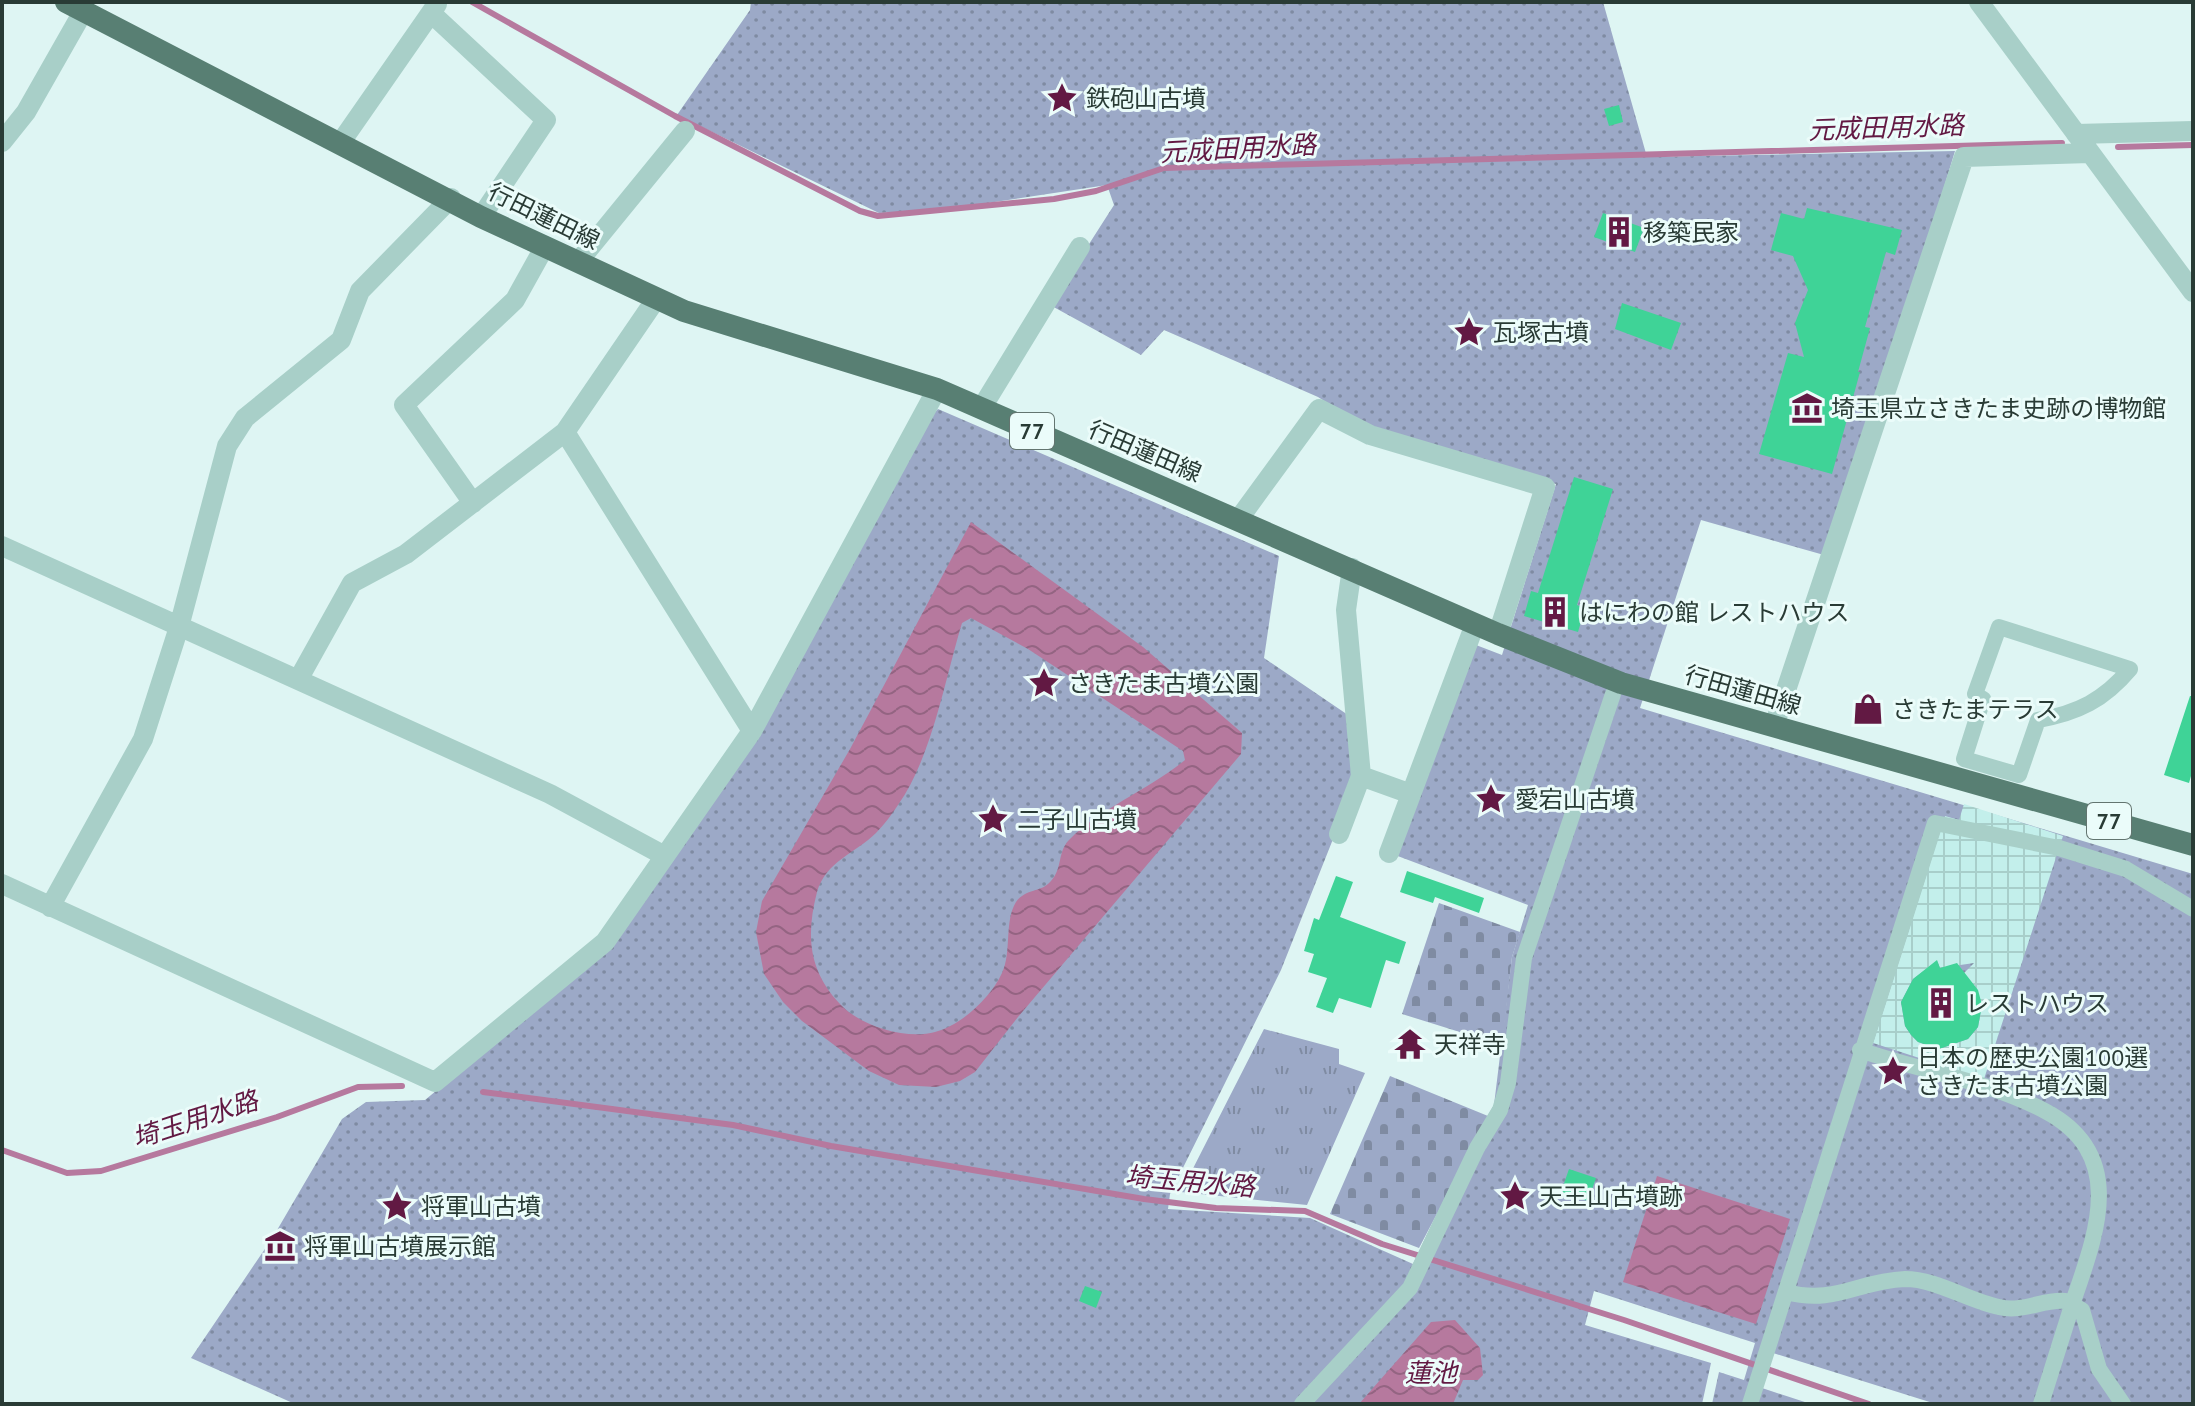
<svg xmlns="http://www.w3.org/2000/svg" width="2195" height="1406" font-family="'PT Sans','Noto Sans JP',sans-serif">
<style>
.grass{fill:url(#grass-tufts)}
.cemetery{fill:url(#cemetery-stones)}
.park{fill:url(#park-dots)}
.plaza{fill:url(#plaza-grid);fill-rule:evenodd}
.water{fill:url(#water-waves);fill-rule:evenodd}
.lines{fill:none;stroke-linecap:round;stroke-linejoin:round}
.stream{stroke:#b6799e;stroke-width:6}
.building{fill:#3fd397}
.pedestrian{stroke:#a8cfc8;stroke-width:16}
.minor{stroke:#a8cfc8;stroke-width:20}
.primary{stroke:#587f73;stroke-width:22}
.labels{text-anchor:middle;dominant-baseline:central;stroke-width:6;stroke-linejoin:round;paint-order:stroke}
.shield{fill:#ebfcfa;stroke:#637570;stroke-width:2}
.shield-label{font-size:22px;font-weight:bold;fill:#293b35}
.poi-label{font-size:24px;fill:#293b35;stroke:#ebfcfa;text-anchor:start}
.street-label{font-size:24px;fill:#293b35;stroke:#ebfcfa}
.water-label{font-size:26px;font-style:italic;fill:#621943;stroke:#ebfcfa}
</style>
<defs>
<pattern id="grass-tufts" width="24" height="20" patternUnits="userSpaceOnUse" patternTransform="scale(2)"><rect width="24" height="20" fill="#9ca9c7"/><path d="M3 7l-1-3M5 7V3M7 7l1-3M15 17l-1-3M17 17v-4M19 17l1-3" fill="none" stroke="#7f8ba2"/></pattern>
<pattern id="cemetery-stones" width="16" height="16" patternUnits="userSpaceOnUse" patternTransform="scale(2)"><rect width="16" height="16" fill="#9ca9c7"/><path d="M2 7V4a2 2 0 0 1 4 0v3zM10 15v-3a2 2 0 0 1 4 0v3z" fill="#7f8ba2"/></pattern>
<pattern id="park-dots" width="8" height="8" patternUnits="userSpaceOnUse" patternTransform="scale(2)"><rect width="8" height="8" fill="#9ca9c7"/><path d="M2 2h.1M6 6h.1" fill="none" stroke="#7f8ba2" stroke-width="1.8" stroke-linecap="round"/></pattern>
<pattern id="plaza-grid" width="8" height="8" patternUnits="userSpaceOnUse" patternTransform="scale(2)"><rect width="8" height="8" fill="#c3efeb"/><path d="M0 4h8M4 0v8" fill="none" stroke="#a8ceca"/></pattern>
<pattern id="water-waves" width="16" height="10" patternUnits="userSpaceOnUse" patternTransform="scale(2)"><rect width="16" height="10" fill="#b6799e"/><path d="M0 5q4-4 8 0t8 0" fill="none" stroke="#946482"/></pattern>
</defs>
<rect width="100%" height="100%" fill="#def5f3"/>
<path class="grass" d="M1264 1029 1339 1049V1064L1365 1073 1307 1205 1181 1192Z"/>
<path class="cemetery" d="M1439 903 1520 932 1512 957 1503 1038H1479L1402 1014Z
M1390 1076 1488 1116 1419 1248 1330 1214Z"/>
<path class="park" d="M751 2H1603L1647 157 1955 151 1898 340 1824 555 1701 520 1640 708 2193 874V1404H1936L1773 1353 1762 1388 1811 1404H1712L1719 1372 1744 1380 1755 1343 1594 1291 1585 1325 1711 1363 1702 1404H295L191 1358 273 1237 342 1119 366 1102 425 1100 607 949 759 733 926 421 938 409 1279 556 1264 658 1348 715 1355 780 1339 824 1281 970 1170 1194 1168 1209 1310 1218 1413 1264 1465 1155 1494 1105 1512 957 1528 905 1395 855 1476 645 1502 655 1556 484 1368 429 1318 397 1164 330 1141 355 1050 305 1114 205 1107 185 941 210 879 213 677 115 750 10Z"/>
<path class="plaza" d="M1964 804 2063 836 1984 1079 1873 1043 1945 816 1959 820ZM1937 961 1940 968 1974 963 1963 974 1982 1005 1978 1027 1968 1039 1939 1049 1918 1042 1911 1035 1905 1026 1901 1002 1913 979Z"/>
<path class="water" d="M971 522 1143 647 1242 733 1241 754 1018 1017 975 1072 960 1081 936 1087 899 1085 869 1071 802 1021 783 1002 764 974 756 932 762 901 850 749ZM971 618 1028 649 1183 751 1185 760C1151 788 1098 810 1070 839 1057 851 1063 868 1051 881 1041 893 1026 888 1016 902 1004 921 1012 952 1002 973 991 997 962 1025 935 1032 906 1040 860 1026 840 1004 808 970 806 935 817 892 826 861 856 853 876 833 884 825 892 814 898 805 932 757 945 679 962 623Z
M1657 1176 1790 1219 1756 1324 1623 1282Z
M1455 1320 1480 1348 1483 1375 1478 1380H1463L1453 1404H1359L1431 1322Z"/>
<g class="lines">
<path class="stream" d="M472 2 675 116 860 211 878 216 1054 199 1096 191 1164 168 2062 143
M2118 147 2193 145
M483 1092 733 1125 831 1146 1144 1199 1216 1208 1305 1211 1382 1244 1624 1320 1869 1404
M2 1150 67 1173 101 1171 277 1117 358 1087 402 1086"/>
</g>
<path class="building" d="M1619 105 1623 122 1609 126 1604 109Z
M1807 208 1902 230 1895 255 1886 252 1865 327 1870 328 1858 372H1860L1832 474 1759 454 1788 353 1804 357 1795 323 1808 290 1793 256 1771 250 1781 213 1804 219Z
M1603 213 1644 228 1635 252 1594 237Z
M1622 303 1681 323 1671 350 1615 329Z
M1574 477 1613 489 1577 605 1585 608 1578 632 1524 616 1531 591 1538 593Z
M2190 696H2193V769L2189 783 2164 775Z
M1407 871 1484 898 1479 913 1435 897 1433 903 1400 892Z
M1336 876 1353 882 1340 917 1406 942 1399 964 1386 960 1371 1008 1339 998 1333 1013 1316 1007 1327 978 1308 972 1314 954 1304 951 1314 918 1319 920Z
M1937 960 1940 968 1957 963 1978 990 1982 1005 1978 1027 1968 1039 1939 1049 1918 1042 1911 1035 1905 1026 1901 1002 1913 979Z
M1569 1169 1596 1178 1588 1201 1561 1192Z
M1085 1286 1102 1292 1096 1308 1079 1301Z"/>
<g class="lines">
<path class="pedestrian" d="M1999 627 2130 669C2104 700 2078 713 2038 720L2019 775 1964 759 1983 699 1975 694Z
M1860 1050C1920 1071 1989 1081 2045 1111 2127 1154 2097 1232 2074 1299 2063 1334 2052 1369 2041 1404
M1786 1292C1835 1305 1857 1281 1905 1279 1936 1279 1969 1301 1999 1307 2022 1313 2043 1299 2065 1301L2082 1310 2099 1369 2123 1404
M1302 1404 1410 1288 1477 1148 1500 1110 1508 1083 1524 958 1613 694
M1750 1404 1935 823 2059 848 2126 869 2193 909"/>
<path class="minor" d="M1979 2 2193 292
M431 13 546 120 481 217
M2076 134 2193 131
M2 142 26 112 84 10
M341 142 437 4
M578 262 685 131
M981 409 1080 247
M565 432 752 731
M473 503 404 405 515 300 545 246
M1238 520 1319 409 1370 435 1545 487 1498 634
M2 546 550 794 663 855
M298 680 352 583 406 554 565 432 656 299
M1774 726 1964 157 2090 153
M1361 776 1411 794
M1339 834 1361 776 1346 610 1352 568
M1389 853 1475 624
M2 884 435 1082 605 942 752 731 937 389
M50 907 143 739 179 627 227 446 245 418 341 340 360 291 451 198"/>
<path class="primary" d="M66 2 481 217 684 311 937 389 1498 634 1621 683 2193 845"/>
</g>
<defs>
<symbol id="sight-bare" viewBox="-9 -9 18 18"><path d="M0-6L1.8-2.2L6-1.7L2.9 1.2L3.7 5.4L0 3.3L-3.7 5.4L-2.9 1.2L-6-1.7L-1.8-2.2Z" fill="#621943" stroke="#ebfcfa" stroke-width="2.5" paint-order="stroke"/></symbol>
<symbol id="building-bare" viewBox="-9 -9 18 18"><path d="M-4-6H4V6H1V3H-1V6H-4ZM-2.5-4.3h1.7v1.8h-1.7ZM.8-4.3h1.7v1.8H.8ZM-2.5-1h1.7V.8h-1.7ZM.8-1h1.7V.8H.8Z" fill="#621943" stroke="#ebfcfa" stroke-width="2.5" paint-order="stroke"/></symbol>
<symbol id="museum-bare" viewBox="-9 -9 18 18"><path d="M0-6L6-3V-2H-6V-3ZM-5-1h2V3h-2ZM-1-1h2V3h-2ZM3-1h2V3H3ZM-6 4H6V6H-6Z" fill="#621943" stroke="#ebfcfa" stroke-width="2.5" paint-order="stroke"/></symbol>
<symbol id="shop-bare" viewBox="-9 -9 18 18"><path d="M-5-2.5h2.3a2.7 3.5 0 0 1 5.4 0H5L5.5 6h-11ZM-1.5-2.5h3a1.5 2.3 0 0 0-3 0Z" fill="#621943" stroke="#ebfcfa" stroke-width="2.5" paint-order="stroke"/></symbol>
<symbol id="temple-bare" viewBox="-9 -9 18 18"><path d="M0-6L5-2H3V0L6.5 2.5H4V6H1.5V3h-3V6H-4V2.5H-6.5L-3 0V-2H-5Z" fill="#621943" stroke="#ebfcfa" stroke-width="2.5" paint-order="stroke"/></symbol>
</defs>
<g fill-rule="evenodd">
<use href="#sight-bare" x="1040" y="76" width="44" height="44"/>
<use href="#building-bare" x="1597" y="210" width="44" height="44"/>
<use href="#sight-bare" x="1447" y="310" width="44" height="44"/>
<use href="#museum-bare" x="1785" y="386" width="44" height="44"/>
<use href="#building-bare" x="1533" y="590" width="44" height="44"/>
<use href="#sight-bare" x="1022" y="661" width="44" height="44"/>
<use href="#shop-bare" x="1846" y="687" width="44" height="44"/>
<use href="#sight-bare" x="1469" y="777" width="44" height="44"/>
<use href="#sight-bare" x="971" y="797" width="44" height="44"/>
<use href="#building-bare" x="1919" y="981" width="44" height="44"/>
<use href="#temple-bare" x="1388" y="1022" width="44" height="44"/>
<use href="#sight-bare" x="1871" y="1049" width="44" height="44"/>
<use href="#sight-bare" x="1493" y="1174" width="44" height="44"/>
<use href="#sight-bare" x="375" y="1184" width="44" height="44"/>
<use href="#museum-bare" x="258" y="1224" width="44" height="44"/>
</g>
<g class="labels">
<g class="shield">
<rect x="1010" y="413" width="44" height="36" rx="6"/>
<rect x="2087" y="803" width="44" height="36" rx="6"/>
</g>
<g class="shield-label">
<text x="1032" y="431">77</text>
<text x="2109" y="821">77</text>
</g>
<g class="poi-label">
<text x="1086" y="98">鉄砲山古墳</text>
<text x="1643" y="232">移築民家</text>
<text x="1493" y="332">瓦塚古墳</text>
<text x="1831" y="408">埼玉県立さきたま史跡の博物館</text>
<text x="1579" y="612">はにわの館 レストハウス</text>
<text x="1068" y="683">さきたま古墳公園</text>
<text x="1892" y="709">さきたまテラス</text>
<text x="1515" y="799">愛宕山古墳</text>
<text x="1017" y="819">二子山古墳</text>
<text x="1965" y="1003">レストハウス</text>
<text x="1434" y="1044">天祥寺</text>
<text x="1917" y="1057">日本の歴史公園100選<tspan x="1917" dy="28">さきたま古墳公園</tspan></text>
<text x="1539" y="1196">天王山古墳跡</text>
<text x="421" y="1206">将軍山古墳</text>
<text x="304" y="1246">将軍山古墳展示館</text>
</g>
<g class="street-label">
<text transform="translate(544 216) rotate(26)">行田蓮田線</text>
<text transform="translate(1145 451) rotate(23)">行田蓮田線</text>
<text transform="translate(1743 690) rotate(16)">行田蓮田線</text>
</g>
<g class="water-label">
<text transform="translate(1886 127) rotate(-2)">元成田用水路</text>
<text transform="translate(1238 148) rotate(-3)">元成田用水路</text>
<text transform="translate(195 1119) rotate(-18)">埼玉用水路</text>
<text transform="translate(1190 1181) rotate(5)">埼玉用水路</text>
<text x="1431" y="1372">蓮池</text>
</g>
</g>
<rect width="2195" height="1406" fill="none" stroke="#293b35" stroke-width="8"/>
</svg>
